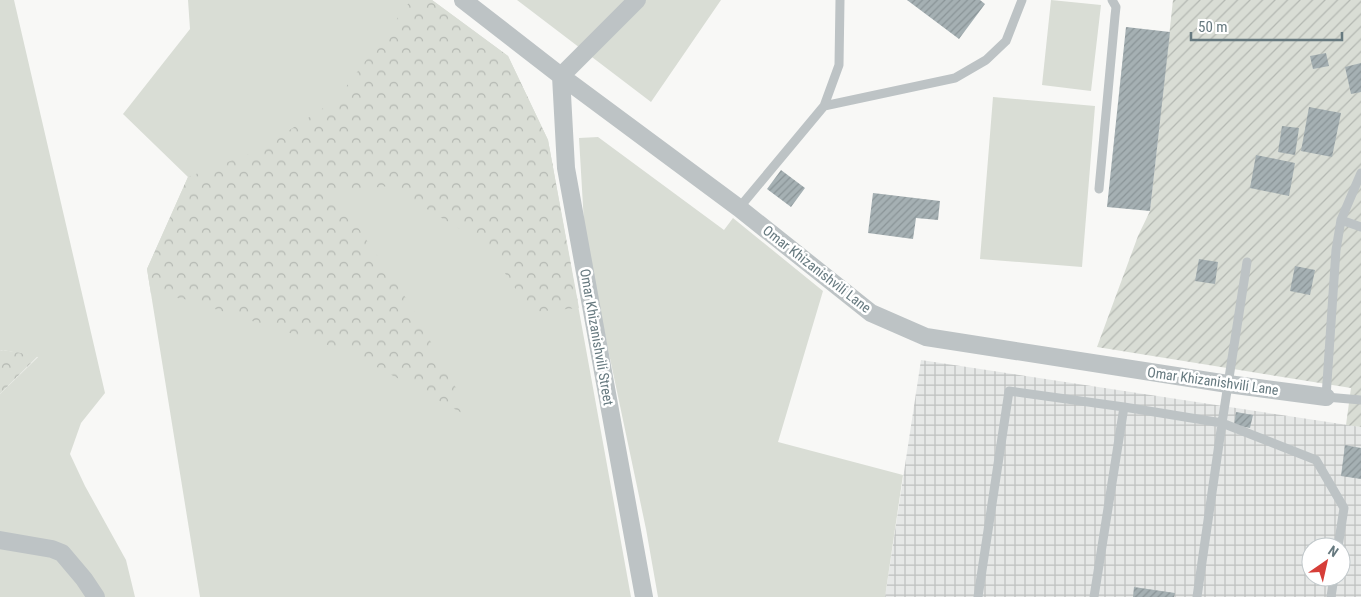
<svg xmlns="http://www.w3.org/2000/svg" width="1361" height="597" font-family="'Roboto Condensed',sans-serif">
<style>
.industrial{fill:url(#industrial-grid);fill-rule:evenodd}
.grass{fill:#d9ddd5}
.forest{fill:url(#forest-crowns)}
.garden{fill:url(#garden-furrows)}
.building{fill:url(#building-hatch)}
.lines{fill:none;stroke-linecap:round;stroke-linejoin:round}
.service{stroke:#bdc3c5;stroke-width:9}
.minor{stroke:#bdc3c5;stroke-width:18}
.labels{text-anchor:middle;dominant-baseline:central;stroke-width:5;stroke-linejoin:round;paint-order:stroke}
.street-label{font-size:14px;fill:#66797f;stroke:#fff}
</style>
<defs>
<pattern id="industrial-grid" width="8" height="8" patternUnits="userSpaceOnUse" patternTransform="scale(1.25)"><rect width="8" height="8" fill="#e6e8e7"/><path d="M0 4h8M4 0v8" fill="none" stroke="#bec1c0"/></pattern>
<pattern id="forest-crowns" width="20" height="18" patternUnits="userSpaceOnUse" patternTransform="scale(1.25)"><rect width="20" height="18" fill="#d9ddd5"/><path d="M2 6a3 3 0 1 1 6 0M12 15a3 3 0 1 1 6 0" fill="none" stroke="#b4b8b2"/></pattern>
<pattern id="garden-furrows" width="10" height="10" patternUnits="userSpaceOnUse" patternTransform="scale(1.25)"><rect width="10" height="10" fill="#d9ddd5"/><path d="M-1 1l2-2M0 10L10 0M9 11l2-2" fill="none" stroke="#b4b8b2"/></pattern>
<pattern id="building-hatch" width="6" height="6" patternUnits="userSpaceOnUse" patternTransform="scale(1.25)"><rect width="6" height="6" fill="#a5b0b3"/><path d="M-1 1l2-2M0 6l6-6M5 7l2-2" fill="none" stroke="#8a9497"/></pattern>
</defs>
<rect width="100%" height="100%" fill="#f8f8f6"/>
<path class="industrial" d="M921 360 1361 427V597H885ZM1311 547H1341V577H1311Z"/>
<path class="grass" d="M0 0H14L105 393 81 423 70 454 85 486 126 560 135 597H0V394L38 357 3 350 0 351Z
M188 0H432L508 56 548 140 631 597H200L147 269 188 177 123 114 190 29Z
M517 0H721L651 102Z
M1051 0 1101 5 1091 91 1042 85Z
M993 97 1095 106 1082 267 980 259Z
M598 137 724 230 733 218 823 291 778 442 903 475 885 597H658L646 529 585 240 579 138Z"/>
<path class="forest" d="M411 0H432L508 56 548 140 579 308 531 312 486 245 389 186 334 192 410 304 473 419 349 352 184 299 151 294 147 269 188 177 259 150 337 99Z
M3 350 38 356 0 394V351Z"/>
<path class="garden" d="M1173 0H1361V427L1346 425 1351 388 1097 347 1138 236 1150 211Z"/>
<path class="building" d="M907 0H980L985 4 959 39Z
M1126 27 1170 32 1150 211 1107 207Z
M1326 53 1329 66 1313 69 1310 56Z
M1361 63V92L1351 94 1345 67Z
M1309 107 1341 113 1332 157 1301 151Z
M1282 126 1299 128 1295 155 1278 152Z
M1256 155 1295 163 1289 196 1250 188Z
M781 170 805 188 791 207 767 189Z
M873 193 940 201 938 220 916 218 913 239 868 233Z
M1199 259 1218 262 1215 284 1195 281Z
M1295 266 1315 270 1310 295 1290 291Z
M1236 412 1253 415 1250 428 1234 425Z
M1345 445 1361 448V479L1341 476Z
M1134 587 1175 593 1174 597H1133Z"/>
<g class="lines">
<path class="service" d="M824 106 955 78 986 60 1006 41 1022 0
M1361 173 1341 220 1336 250 1326 397 1361 400
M1099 189 1115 16 1116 7 1112 0
M739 208 824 106 839 65 840 0
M1341 220 1361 227
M978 597 1009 391 1124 407 1222 423 1316 460 1344 508 1338 547
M1094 597 1124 407
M1197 597 1222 423 1247 262
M1331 597 1334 577"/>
<path class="minor" d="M463 0 561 76 739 208 871 313 926 337 1228 384 1326 397
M637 0 561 76 566 168 644 597
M0 540 52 549 62 553 84 579 96 597"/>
</g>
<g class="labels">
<g class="street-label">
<text transform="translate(817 269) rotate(38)">Omar Khizanishvili Lane</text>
<text transform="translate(597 337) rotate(80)">Omar Khizanishvili Street</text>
<text transform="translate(1213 381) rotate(8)">Omar Khizanishvili Lane</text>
</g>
</g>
<g transform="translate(1326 562) rotate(34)"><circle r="24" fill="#ffffff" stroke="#c2c9cc"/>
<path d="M0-4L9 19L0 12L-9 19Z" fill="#d63e38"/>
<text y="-8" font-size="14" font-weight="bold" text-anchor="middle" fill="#66797f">N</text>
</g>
<path d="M1191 32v8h151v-8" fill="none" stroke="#66797f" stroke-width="2.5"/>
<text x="1198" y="32" font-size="15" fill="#66797f" stroke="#ffffff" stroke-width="4" paint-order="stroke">50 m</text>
</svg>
